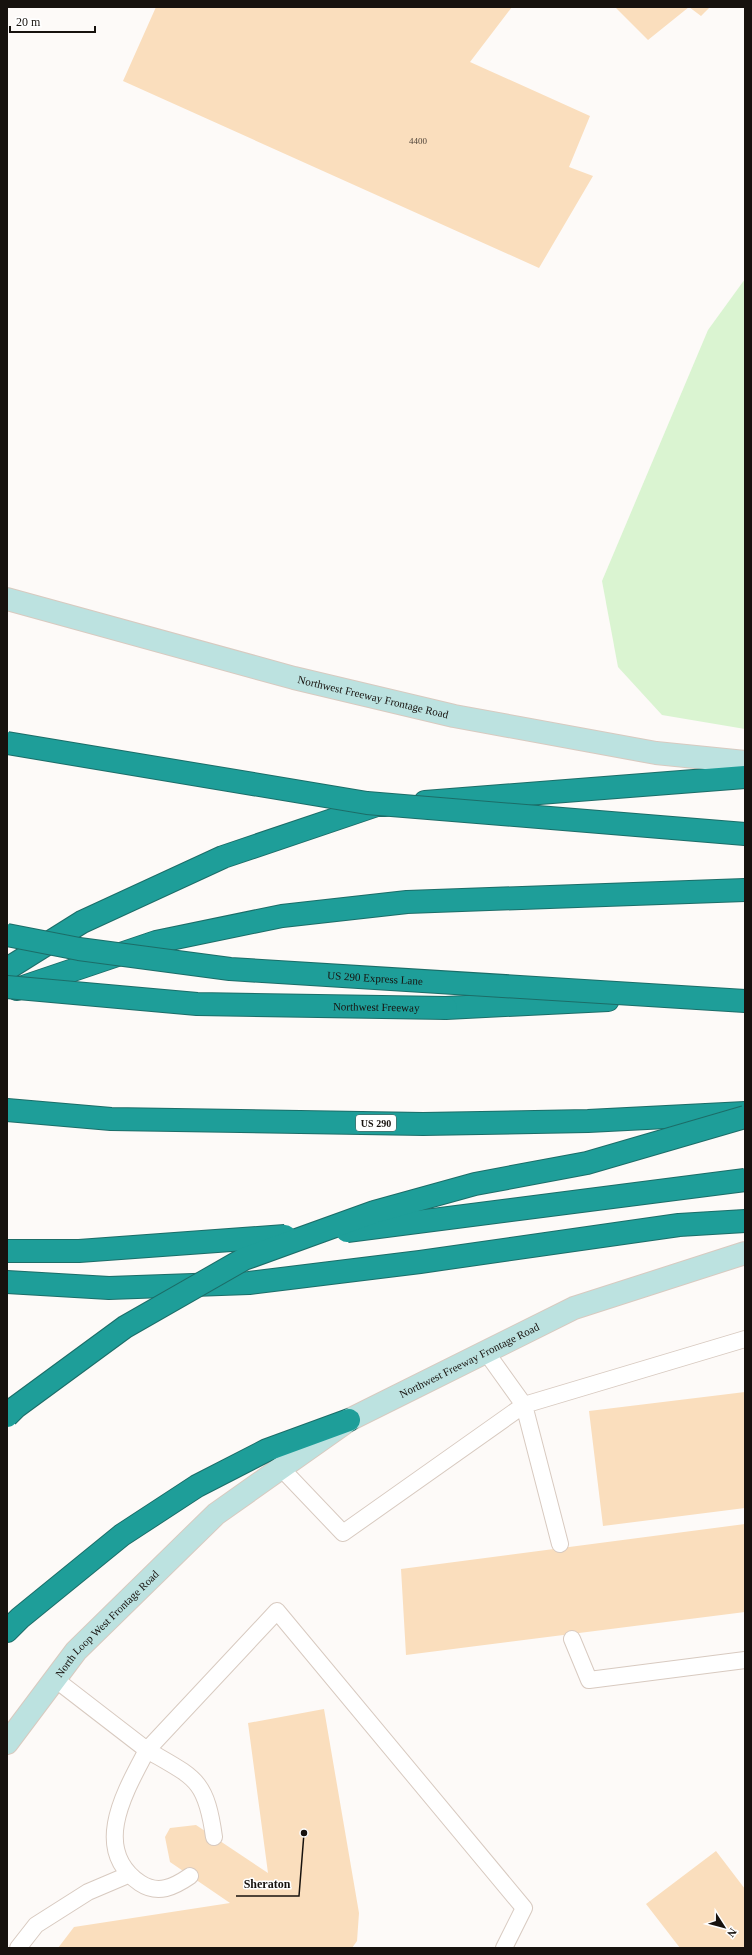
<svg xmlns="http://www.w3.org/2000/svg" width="752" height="1955" font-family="'Times New Roman',serif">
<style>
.green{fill:#daf4d1}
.building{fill:#fadebd}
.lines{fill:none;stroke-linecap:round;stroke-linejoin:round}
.service-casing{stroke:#d8cac0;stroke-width:18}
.secondary-casing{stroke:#d8cac0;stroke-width:24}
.motorway-casing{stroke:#1c6d68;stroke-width:24}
.service{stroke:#fff;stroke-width:16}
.secondary{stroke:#bce2e0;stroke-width:22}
.motorway{stroke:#1e9e99;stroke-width:22}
.motorway-bridge-casing{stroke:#1c6d68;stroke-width:24;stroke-linecap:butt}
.motorway-bridge{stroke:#1e9e99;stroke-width:22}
.labels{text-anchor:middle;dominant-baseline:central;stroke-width:3;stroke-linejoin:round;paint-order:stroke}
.number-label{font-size:9px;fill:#50453a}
.shield{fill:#fff;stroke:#5d5956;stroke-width:1}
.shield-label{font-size:10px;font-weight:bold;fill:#17120e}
.street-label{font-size:11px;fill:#17120e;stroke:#fff}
.leader{fill:none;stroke:#17120e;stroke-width:1.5}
.callout-dot{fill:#17120e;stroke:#fff;stroke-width:1.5}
.callout-label{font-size:12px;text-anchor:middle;font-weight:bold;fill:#17120e;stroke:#fff;stroke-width:3;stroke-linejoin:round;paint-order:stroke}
</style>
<rect width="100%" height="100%" fill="#fdfaf8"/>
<path class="green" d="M745 279V729L662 715 618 667 602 581 708 330Z"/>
<path class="building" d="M156 7H512L470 62 590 116 569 167 593 176 539 268 123 81Z
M615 7H710L701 16 689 7 648 40Z
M745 1392V1508L603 1526 589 1411Z
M745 1524V1612L406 1655 401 1569Z
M324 1709 359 1913 357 1941 352 1948H58L74 1927 230 1903 170 1862 165 1837 170 1828 196 1825 268 1873 248 1723Z
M716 1851 745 1889V1948H680L646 1904Z"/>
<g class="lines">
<defs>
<path id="service" d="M486 1352 524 1405 745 1339
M281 1468 343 1533 524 1405 560 1544
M572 1639 589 1680 745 1660
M55 1679 147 1750 277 1611 524 1908 504 1948
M190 1876C174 1887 158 1895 140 1883 90 1849 126 1790 147 1750 195 1778 206 1779 214 1837
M18 1948 36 1925 88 1892 128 1875"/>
<g id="secondary">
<path id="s1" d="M7 599 294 678 454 716 656 753 745 762"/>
<path id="s2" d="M7 1743 76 1651 216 1514 349 1420 574 1308 745 1253"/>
</g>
<path id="motorway" d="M425 802 745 777
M7 969 82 922 223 857 377 805H385
M17 989 156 942 282 916 407 902 745 890
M446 1008 608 1000
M7 1110 111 1119 423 1124 588 1121 745 1113
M7 1282 109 1288 249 1283 420 1262 679 1225 745 1221
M7 1631 20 1618 122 1535 197 1486 267 1450 349 1420"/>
</defs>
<use href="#service" class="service-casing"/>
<use href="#secondary" class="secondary-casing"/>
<use href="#motorway" class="motorway-casing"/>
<use href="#service" class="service"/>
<use href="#secondary" class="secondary"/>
<use href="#motorway" class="motorway"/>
<defs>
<g id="motorway-bridge">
<path d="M7 743 367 803 745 834"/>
<path id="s3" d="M7 935 79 949 230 969 745 1001"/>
<path id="s4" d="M7 987 197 1004 446 1008"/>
<path d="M347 1231 745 1180"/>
<path d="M7 1251H79L285 1236"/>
<path d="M7 1416 16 1407 125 1327 244 1259 374 1212 475 1184 587 1163 745 1117"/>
</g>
</defs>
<use href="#motorway-bridge" class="motorway-bridge-casing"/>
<use href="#motorway-bridge" class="motorway-bridge"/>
</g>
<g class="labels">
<g class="number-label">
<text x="418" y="141">4400</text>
</g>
<rect class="shield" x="356" y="1115" width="40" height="16" rx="3"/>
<g class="shield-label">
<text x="376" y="1123">US 290</text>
</g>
<g class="street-label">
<text stroke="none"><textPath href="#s1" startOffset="379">Northwest Freeway Frontage Road</textPath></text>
<text stroke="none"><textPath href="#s3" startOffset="371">US 290 Express Lane</textPath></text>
<text stroke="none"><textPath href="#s4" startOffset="370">Northwest Freeway</textPath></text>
<text stroke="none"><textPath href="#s2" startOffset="608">Northwest Freeway Frontage Road</textPath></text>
<text stroke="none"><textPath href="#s2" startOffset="156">North Loop West Frontage Road</textPath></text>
</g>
</g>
<path class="leader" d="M304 1833L299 1896H236"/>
<circle class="callout-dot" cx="304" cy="1833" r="4"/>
<g class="callout-label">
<text x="267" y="1888">Sheraton</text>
</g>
<rect width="752" height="1955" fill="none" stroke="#17120e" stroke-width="16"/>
<g transform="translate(724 1927) rotate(126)" stroke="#ffffff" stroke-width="3" paint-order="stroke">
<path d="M0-3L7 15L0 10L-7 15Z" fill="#17120e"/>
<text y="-6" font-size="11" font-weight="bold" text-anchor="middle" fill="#17120e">N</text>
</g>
<path d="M10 26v6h85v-6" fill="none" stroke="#17120e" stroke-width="2"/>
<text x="16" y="26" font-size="12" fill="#17120e" stroke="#ffffff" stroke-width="3" paint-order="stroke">20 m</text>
</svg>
